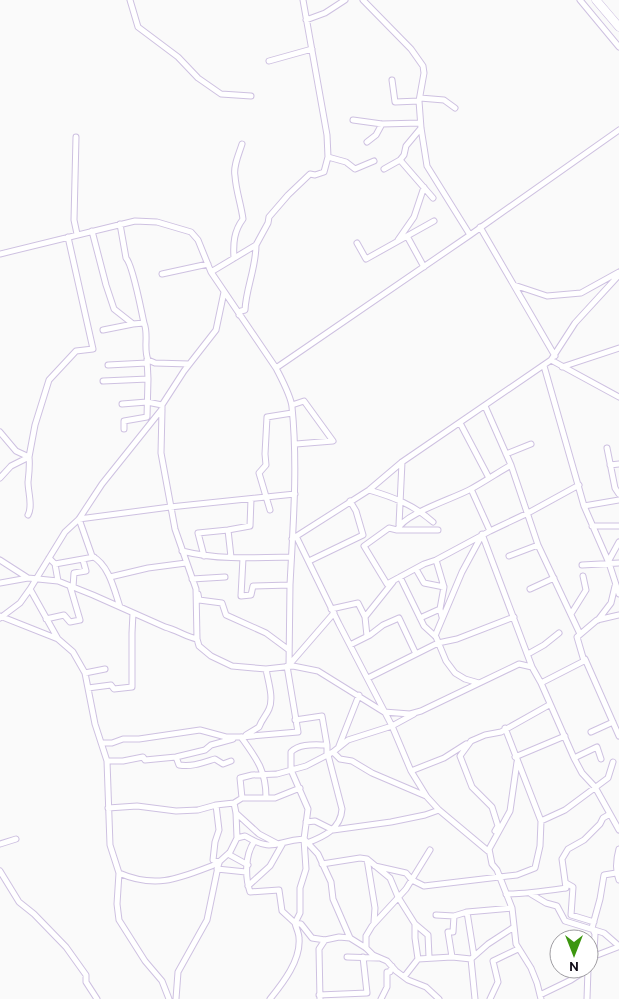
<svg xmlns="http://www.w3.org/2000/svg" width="619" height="999" font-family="Overpass,sans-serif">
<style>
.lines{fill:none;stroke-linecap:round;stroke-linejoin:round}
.minor-casing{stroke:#cec1e1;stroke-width:7}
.trunk-casing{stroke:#cec1e1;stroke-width:9}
.minor{stroke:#fff;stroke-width:5}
.trunk{stroke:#fff;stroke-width:8}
</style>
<rect width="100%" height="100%" fill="#fafafa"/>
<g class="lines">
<defs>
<path id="minor" d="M130 0 138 27 178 57 198 78 221 94 251 96
M363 0 411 49 423 66 424 73 419 101 421 128 427 166 470 235
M580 0 619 47
M306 20 325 13 345 0
M269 61 312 49
M392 80 395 102 419 101
M420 98 444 100 455 108
M353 120 382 124 420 123
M76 137 74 220 77 234
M367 142 376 135 382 124
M328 157 346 162 355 169 374 161
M400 160 404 155 406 146 421 128
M384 169 400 160 433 198
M120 224 126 258C133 265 141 310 144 323
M480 227 555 356
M92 231 106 285 114 309 133 324 144 323C149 335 143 348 148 360L155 363 189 364
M407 236 424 267
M398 240 414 217 424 187
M357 243 366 259 434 221
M0 254 135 221 157 222 191 232 198 240 211 272 276 368 470 235 619 130
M234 258C233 243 234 231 243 219 241 204 236 191 235 176 233 166 239 154 242 144
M211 272 256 245 268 223 269 217 288 195 310 174 315 175 324 172 328 157 327 135 303 0
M162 274 208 264
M514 285 547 296 581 293 619 272
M239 315 241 311 245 310C246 288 256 268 256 245
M103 330 133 324
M551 360 619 397
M108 365 147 363
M544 366 584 506 609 563 619 594
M562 367 619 348
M276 368C281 378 291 396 292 407 298 467 293 525 290 585L289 666
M103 381 148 379 147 359
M122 404 147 402 162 405
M292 405 304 401 333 441 296 444
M485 406 511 465 538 545 580 634
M162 410 161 453 175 529 196 589 197 639
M460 423 489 478
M124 429V421L147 417 148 379
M0 432 16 451 29 457C30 466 29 473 28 482 28 492 33 506 28 515
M607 448 615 488 619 494
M506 454 531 444
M511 465C497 473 484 482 471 489 453 499 405 513 397 530L389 528 364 546 387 584 424 564 436 560 490 531 528 513 579 485
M610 465 619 464
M0 478 11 466 29 457 35 425 49 380 76 351 93 349 68 237
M471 489 490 531
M369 490C393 497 414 505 433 522
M584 506 619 500
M270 510 259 473 266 465 265 454 267 417 292 413
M79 519 170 507 295 494
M79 519 92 556C109 565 114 589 120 607
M399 525 402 462
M592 526H619
M228 530 231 557
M397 530H438
M482 534 532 667
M296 536 339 624 392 726 411 771 427 797 439 810 488 851 510 811 517 762
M292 539 369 490 402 462 551 360 575 323 619 275
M182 551C217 560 254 558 290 557
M204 556 198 533 228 530 250 526 251 499
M509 556 538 545
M49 558 55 564 58 581
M243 558 241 596 251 595 253 586 290 585
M0 560 28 578
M436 560 444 587 440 609 442 617
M309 561 363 535 356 511 350 501
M608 562 619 542
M55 564 94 557
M582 565 619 563
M416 569 424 583 444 587
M110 577 148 568 186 563
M400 577 424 626 436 637 446 661 455 673 465 679 479 683
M192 579 225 577
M0 583 28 578 58 581 93 595 165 627C177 630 186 637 197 639L199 646 211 656 232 666 266 669 293 666 318 671 384 712 410 714 421 711 519 664 532 667 541 683 584 661 577 637 597 620 619 615
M73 587 74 573 86 571 83 560
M530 589 554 578
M198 594 199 600 222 603 226 615 266 633 289 650
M331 609 358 603 365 617 367 636
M571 614 586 590 583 576
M0 616 58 639 73 652 85 673 95 724 107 761 110 845 119 873 117 904 119 920 145 961 162 981 169 999
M365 617 393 582
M0 618 20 603 30 589
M420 618 440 609
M46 619 64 615 70 622 80 620 70 586
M598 620 611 603 615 586
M435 636 462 572 482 535
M58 639 30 589 65 532 79 519 102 484 162 409V405L184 371 216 330 224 292
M350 645 370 635 383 625 399 618 416 654
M528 654 544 645 559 633
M585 659 619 736
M289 665 334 613
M85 673 105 669
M368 678 438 643 457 639 514 617
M541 683 574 758 582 773 595 787 619 830
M88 688 111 685 114 689 132 687V633L133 613
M295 720 322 716 327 745
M591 732 613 722
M246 735 259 727C262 719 266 716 269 709 274 698 268 681 266 669
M241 737C256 758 266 770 266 797
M102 743H112L123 739H139L200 730 226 737H241L298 732 287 666
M339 746 359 695
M333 752 340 759 352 761 372 773 426 796
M327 756V745C315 745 300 743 291 752V770L308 809 304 839 318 854 331 882 333 899 350 938
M176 757 179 765C192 767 202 763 215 759L223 764 231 761
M515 757 565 736
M574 758 597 747 601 759
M107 761H123L143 757 145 760 176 757 205 750 211 745 233 739
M411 771 444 758 466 744
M242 798H275L300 788
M216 805 219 830 215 842 213 860 219 862
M108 808 137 806 176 811 198 810 216 805 234 803 242 798 240 778 252 775 277 774 306 766 333 752 348 740 392 726 414 714
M236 813 259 834 278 844
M541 821 565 810 608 778 613 762
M306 822 315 821 333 830 391 822 425 815 439 810
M495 831 498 826 492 807 472 787 460 756 471 741 485 735 501 732 549 705
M237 838 245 836C274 853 274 841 304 839L306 869 300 888V913L295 923C296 928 299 933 299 938 301 960 283 983 270 999
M254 842C245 855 245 877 250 892L279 890 282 911 295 923 301 924 312 938 325 940 339 937 350 938 366 948 373 955 387 961 396 971 408 980 426 987 439 999
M307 843C323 837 341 829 342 809L328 755
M0 844 16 839
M489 849 492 864 497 870 512 908 516 944 531 968 537 983 541 999
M619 849C616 860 615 870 619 880
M228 854 248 865
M367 859 375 908 374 922
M322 864 360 858 367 859 390 878 398 897 415 924 428 935 429 957
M375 866 406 873 412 880 424 886 517 875 535 868 540 846 541 821 505 728
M217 869 246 872
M0 871 19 902 34 914 66 947 86 975V982L97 999
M119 873C158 890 182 877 219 863
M566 883 573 887 571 915 594 922
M248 886 270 866 283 843
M506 894C527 894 546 891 566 888L562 859 568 849 584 840 600 824 603 818 610 814
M531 894 546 903 557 906 565 921 604 933 619 946
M467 912 474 956
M436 915 454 916 467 912 512 908
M366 948V936L372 926 406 889 430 850
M347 957 378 958
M452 957 448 932H453L454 916
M592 957 618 947
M418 959 452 957 471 959
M589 967 592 957 591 952 594 951 595 934 592 928 600 899 604 875 616 873
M404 977 418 959 415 938V924
M319 995 367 993 363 957
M540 995 571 980 588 969
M176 999 178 972 207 920 219 862 230 852 237 838 236 813 234 803
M320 999 319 949 325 940
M381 999 387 987V972H390L392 966
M475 999 471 959 488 944 514 927
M490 999 498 982 493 961 518 949
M587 999 588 969"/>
<path id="trunk" d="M596 0 619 27"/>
</defs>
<use href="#minor" class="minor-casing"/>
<use href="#trunk" class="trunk-casing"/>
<use href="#minor" class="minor"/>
<use href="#trunk" class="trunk"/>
</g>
<g transform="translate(574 954) rotate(180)"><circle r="24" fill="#ffffff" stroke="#9f9da2"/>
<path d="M0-4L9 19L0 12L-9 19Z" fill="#3c960f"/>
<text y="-8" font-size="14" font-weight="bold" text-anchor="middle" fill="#100b16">N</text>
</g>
</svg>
